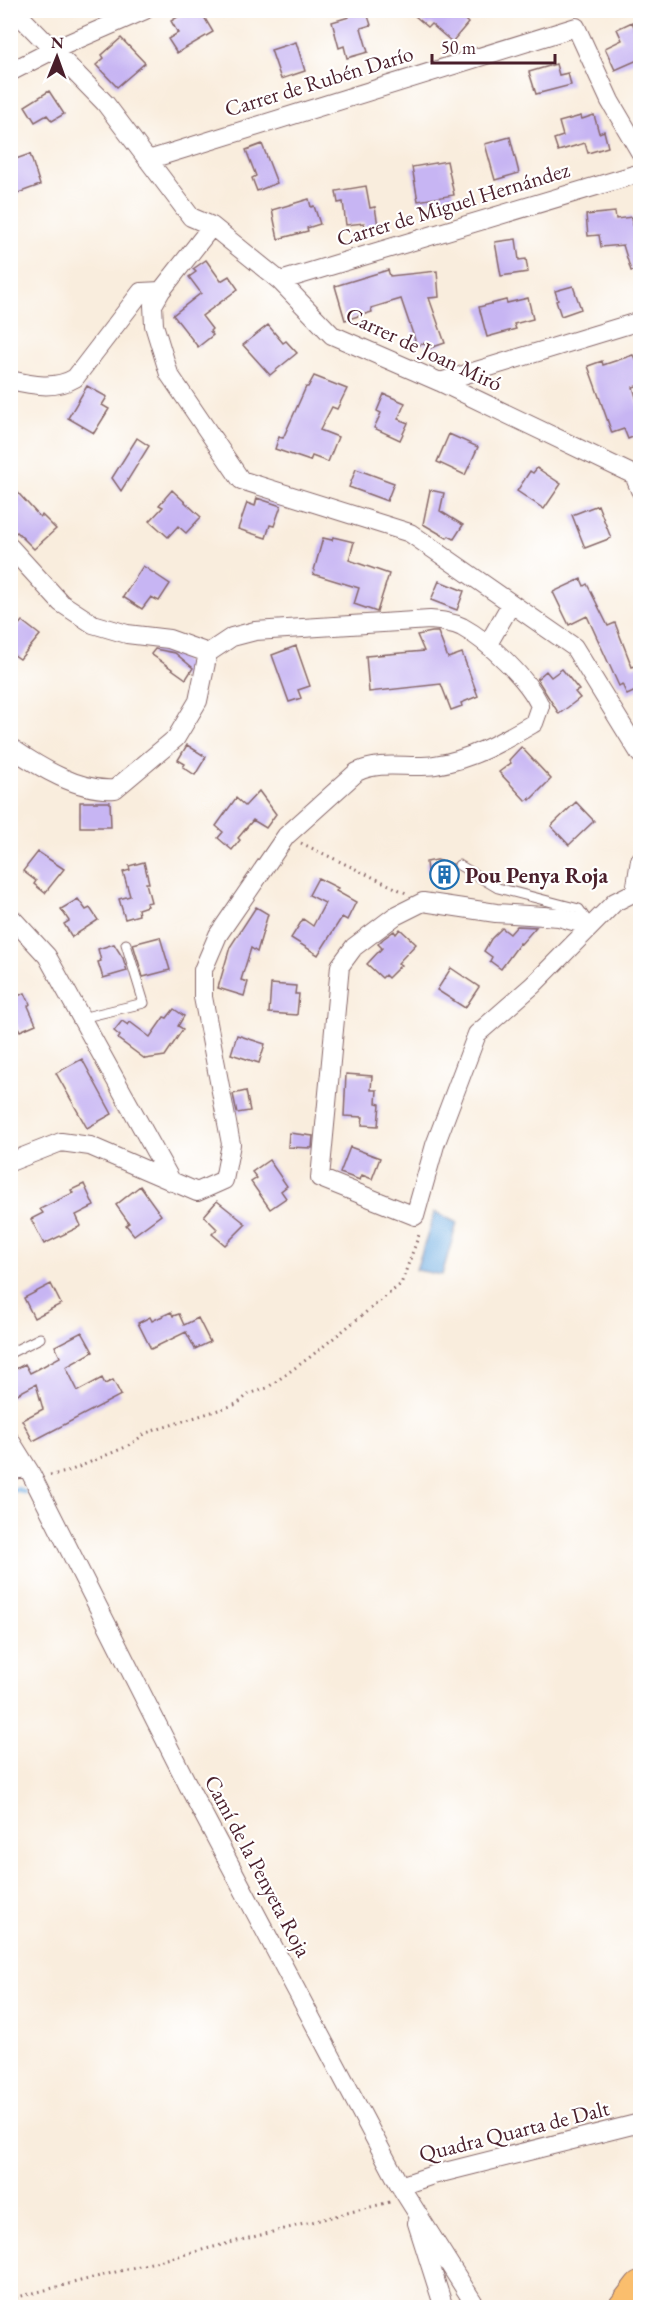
<svg xmlns="http://www.w3.org/2000/svg" width="651" height="2318" font-family="'EB Garamond',serif">
<style>
.water{fill:#6faee2;stroke:#5c6686;stroke-width:1.5}
.lines{fill:none;stroke-linecap:round;stroke-linejoin:round}
.stream{stroke:#6faee2;stroke-width:5}
.building{fill:#c7b5f3}
.service-casing{stroke:#876769;stroke-width:11}
.minor-casing{stroke:#876769;stroke-width:20}
.trunk-casing{stroke:#876769;stroke-width:32}
.path{stroke:#876769;stroke-width:3;stroke-dasharray:1.5 4.5;stroke-linecap:butt}
.service{stroke:#fff;stroke-width:9}
.minor{stroke:#fff;stroke-width:18}
.trunk{stroke:#fabe6d;stroke-width:30}
.labels{text-anchor:middle;dominant-baseline:central;stroke-width:4.5;stroke-linejoin:round;paint-order:stroke}
.street-label{font-size:22px;fill:#4a1f2b;stroke:#fff}
.poi-label{font-size:22px;font-weight:bold;fill:#4a1f2b;stroke:#fff;text-anchor:start}
</style>
<rect width="100%" height="100%" fill="#fff"/>
<filter id="ink" filterUnits="userSpaceOnUse"><feTurbulence type="fractalNoise" baseFrequency=".0167" numOctaves="2"/><feDisplacementMap in="SourceGraphic" scale="12" xChannelSelector="R" yChannelSelector="G"/><feConvolveMatrix kernelMatrix="1 2 1 2 8 2 1 2 1" color-interpolation-filters="sRGB"/></filter>
<filter id="wash" filterUnits="userSpaceOnUse"><feTurbulence type="fractalNoise" baseFrequency=".008" numOctaves="4" result="noise"/><feDisplacementMap in="SourceGraphic" scale="24" xChannelSelector="R" yChannelSelector="G"/><feGaussianBlur stdDeviation="1.35" result="paint"/><feColorMatrix in="noise" values="0 0 0 0 0 0 0 0 0 0 0 0 0 0 0 0 0 1.4 0 .05"/><feComposite in="paint" operator="in"/></filter>
<g filter="url(#wash)">
<rect width="100%" height="100%" fill="#f9eddd"/>
<path class="water" d="M435 1212 457 1223 442 1275 416 1270Z"/>
<g class="lines">
<path class="stream" d="M10 1492 17 1489 24 1492"/>
</g>
<g id="blocks">
<path class="building" d="M189 10H200L213 32 177 53 168 39 178 33 171 21Z
M359 10H366L371 25 361 28 368 52 347 58 344 46 339 48 332 22 349 17 348 14Z
M408 10H473L465 20 468 23 452 42 431 24 428 27Z
M632 22 640 40V59L615 70 605 48 622 40 617 29Z
M121 38 145 63 117 87 96 65 104 58 102 55Z
M296 42 305 71 281 79 271 50Z
M556 64 559 75 568 73 571 85 536 94 529 72Z
M49 91 64 114 52 121 47 115 35 122 25 106Z
M594 115 599 133 604 131 608 147 588 153 585 143 558 151 554 139 563 136 559 122 581 116 582 119Z
M510 137 519 173 495 180 485 144Z
M262 144 277 183 257 191 252 178 256 176 246 150Z
M30 154 40 185 10 196V161Z
M447 161 454 195 418 201 412 167Z
M366 186 370 208 375 207 378 226 365 228 364 223 346 225 343 202 338 203 336 191Z
M309 199 311 207 314 206 320 224 307 228 308 231 278 239 272 210Z
M615 212 616 219 632 217 638 270 631 271 623 245 601 247 599 235 588 236 586 215Z
M516 239 519 260 526 259 528 272 501 276 495 242Z
M206 260 221 281 229 276 238 289 202 316 212 329 210 331 213 335 198 347 173 315 201 293 189 277 196 272 193 269Z
M388 270 390 276 437 271 439 297 429 298 445 343 427 349 425 343 417 346 401 299 371 308 372 312 345 320 335 286Z
M573 286 581 309 561 316 556 301 558 300 555 291Z
M528 298 533 319 514 324 516 329 487 337 479 307 506 300 507 303Z
M268 325 283 343 286 341 297 353 270 375 243 345Z
M633 355 635 359 640 358V385L633 387 640 410V434L628 439 624 429 612 433 588 366 602 361 603 365Z
M314 376 347 389 337 409 332 407 320 430 338 437 328 462 312 456 310 461 275 449 279 437 283 438 306 387H308Z
M87 386 107 397 102 405 109 409 94 433 68 418Z
M384 394 405 403 398 419 408 423 400 440 374 428 381 413 377 411Z
M449 434 478 447 465 475 437 462Z
M137 438 149 446 121 491 112 478Z
M537 468 561 484 544 509 517 491 530 471 533 473Z
M356 469 394 483 387 501 349 487Z
M10 484 40 517 42 515 56 529 34 549 17 532 10 536Z
M172 490 201 517 186 533 178 526 168 537 150 521 163 507 159 505Z
M430 490 444 493 440 511 463 525 454 539 449 536 447 538 423 524Z
M257 498 281 506 274 526 270 525 266 538 238 529 247 503 255 506Z
M598 505 611 538 585 548 572 515Z
M333 537 354 542 349 560 389 574 377 612 354 604 359 588 313 574 323 538 332 540Z
M143 566 170 584 159 601 151 597 142 609 123 597Z
M581 579 584 586 587 584 608 626 615 623 632 667 640 664V689L627 695 622 684 619 686 587 616 569 625 553 592Z
M439 581 464 591 457 610 431 600Z
M22 621 40 635 20 659 10 652V635Z
M432 632H438L448 658 462 653 478 696 461 703 462 706 451 710 441 684 369 692 366 656 424 651 417 635Z
M296 646 310 686 298 690 301 698 289 702 272 655Z
M155 649 175 653 193 668 186 679 151 654Z
M562 669 579 690 575 692 580 698 559 714 537 679 546 671 551 677Z
M187 745 206 757 195 775 183 767 185 764 178 760Z
M521 747 551 779 530 800 529 798 526 801 499 772 511 763 509 760Z
M259 791 276 814 266 828 253 820 238 838 240 840 232 850 218 838 223 832 216 826 236 798 245 806Z
M80 802H110L111 827H80Z
M576 802 594 821 569 845 551 826Z
M38 852 64 869 45 893 34 884 36 881 23 871Z
M437 860 453 864 451 883 427 871 426 862Z
M144 862 149 883H146L151 902 146 903 147 906 138 909 139 915 125 919 119 899 130 896 123 872 130 870 129 866Z
M318 878 338 888 336 891 356 902 347 920 342 917 318 955 291 938 303 919 313 926 325 903 309 895Z
M78 899 86 910 90 908 98 920 72 937 64 924 69 921 61 909Z
M256 907 268 914 257 952 251 948 241 980 248 982 244 996 218 988 230 947Z
M517 926 536 927 521 944 520 943 501 969 490 961 492 957 484 951 491 939 502 928 510 934Z
M400 929 416 944 398 963 401 965 388 978 385 975 382 978 367 964 382 948 378 944 383 939 394 931 396 934Z
M160 937 170 970 143 977 133 944Z
M114 944 123 958 127 971 103 978 98 962 101 961 98 949Z
M451 968 479 987 465 1008 437 990Z
M271 984 296 986 295 994H299L297 1015 269 1013Z
M25 993 30 1004 28 1006 36 1024 20 1031 10 1011V999Z
M174 1009 184 1016 178 1026 183 1029 165 1056 145 1059 118 1039 120 1036 114 1031 122 1021 128 1025 130 1022 150 1037 164 1017 167 1018Z
M237 1035 265 1044 259 1063 231 1054Z
M82 1059 112 1114 87 1128 56 1073Z
M346 1074 372 1076 371 1090H377L376 1103 380 1104 378 1126 362 1125 363 1117 344 1116Z
M246 1091 250 1111 237 1113 233 1094Z
M289 1133 313 1136 312 1148 288 1147Z
M350 1147 380 1158 372 1179 362 1175 360 1180 340 1173Z
M269 1160 287 1186 281 1191 286 1198 270 1209 251 1182 257 1178 252 1172Z
M84 1184 94 1206 76 1215 81 1226 44 1244 31 1219 43 1213 40 1209 73 1193 71 1190Z
M140 1186 161 1215 134 1235 126 1225 129 1223 116 1205Z
M217 1201 246 1224 225 1245 212 1234 217 1229 204 1216Z
M51 1284 61 1304 34 1318 24 1298Z
M171 1312 173 1316 179 1314 184 1325 198 1318 210 1342 195 1349 186 1332 151 1349 138 1323 150 1317 152 1321Z
M82 1332 93 1352 66 1367 78 1391 102 1378 105 1384 113 1380 121 1395 33 1441 22 1420 43 1409 36 1384 10 1398V1372L25 1364 30 1373 38 1369 60 1357 55 1346Z"/>
</g>
</g>
<g filter="url(#ink)">
<use href="#blocks" fill-opacity="0" stroke="#876769" stroke-width="1.5"/>
<g class="lines">
<defs>
<path id="service" d="M459 865 498 888 579 909 588 922
M81 1018 144 1003 126 944
M10 1353 40 1338
M10 1475 30 1472"/>
<path id="minor" d="M14 10 105 103 191 217 212 226 280 281 332 335 440 382 634 475 640 490
M10 72 53 50 145 10
M148 160 576 27 610 101 640 152
M280 281 640 173
M161 291 212 226
M10 380C32 385 55 390 75 378L141 292 161 291 153 305 154 325 169 374 241 480 410 533 574 647 640 754
M440 382 640 321
M10 547 61 603 93 624 127 634 169 639 208 653 232 637 255 631 430 620C441 621 452 622 462 627 488 641 529 680 540 706L534 723C503 741 471 760 435 765 408 769 382 760 357 772L286 836 218 935 203 970V997L231 1144 224 1180 197 1192 90 1146 61 1142 10 1162
M488 644 511 604
M10 747C39 767 79 792 115 789L176 738 198 701 208 653
M635 892 640 860
M10 916 47 956 172 1182
M591 926 559 917 496 913 423 902 395 916 354 947 340 966 320 1178 415 1216 435 1145 477 1034 533 985 615 902 635 892 640 893
M10 1440 30 1472 192 1793 400 2186 477 2308
M400 2186 433 2175 640 2123
M417 2223 444 2308"/>
<path id="trunk" d="M623 2308 640 2286"/>
</defs>
<use href="#service" class="service-casing"/>
<use href="#minor" class="minor-casing"/>
<use href="#trunk" class="trunk-casing"/>
<path class="path" d="M301 843 406 893
M50 1475 67 1472 128 1446 146 1433 237 1404 249 1394 267 1388 310 1357 401 1284 420 1232
M10 2299 390 2202"/>
<use href="#service" class="service"/>
<use href="#minor" class="minor"/>
<use href="#trunk" class="trunk"/>
</g>
</g>
<defs>
<symbol id="building-ring" viewBox="-11 -11 22 22"><circle r="9.5" fill="#fff" stroke="#1f6fb2" stroke-width="1.5"/><path d="M-4-6H4V6H1V3H-1V6H-4ZM-2.5-4.3h1.7v1.8h-1.7ZM.8-4.3h1.7v1.8H.8ZM-2.5-1h1.7V.8h-1.7ZM.8-1h1.7V.8H.8Z" fill="#1f6fb2"/></symbol>
</defs>
<g fill-rule="evenodd">
<use href="#building-ring" x="428" y="858" width="33" height="33"/>
</g>
<g class="labels">
<g class="street-label">
<text transform="translate(319 81) rotate(-17)">Carrer de Rubén Darío</text>
<text transform="translate(453 204) rotate(-17)">Carrer de Miguel Hernández</text>
<text transform="translate(424 349) rotate(25)">Carrer de Joan Miró</text>
<text transform="translate(258 1866) rotate(62)">Camí de la Penyeta Roja</text>
<text transform="translate(514 2131) rotate(-14)">Quadra Quarta de Dalt</text>
</g>
<g class="poi-label">
<text x="465" y="875">Pou Penya Roja</text>
</g>
</g>
<rect width="651" height="2318" fill="none" stroke="#fff" stroke-width="36"/>
<g transform="translate(57 57) rotate(1)" stroke="#ffffff" stroke-width="4.5" paint-order="stroke">
<path d="M0-4.5L10 22L0 15L-10 22Z" fill="#4a1f2b"/>
<text y="-9" font-size="16" font-weight="bold" text-anchor="middle" fill="#4a1f2b">N</text>
</g>
<path d="M432 54v9h123v-9" fill="none" stroke="#4a1f2b" stroke-width="3"/>
<text x="441" y="54" font-size="18" fill="#4a1f2b" stroke="#ffffff" stroke-width="4.5" paint-order="stroke">50 m</text>
</svg>
